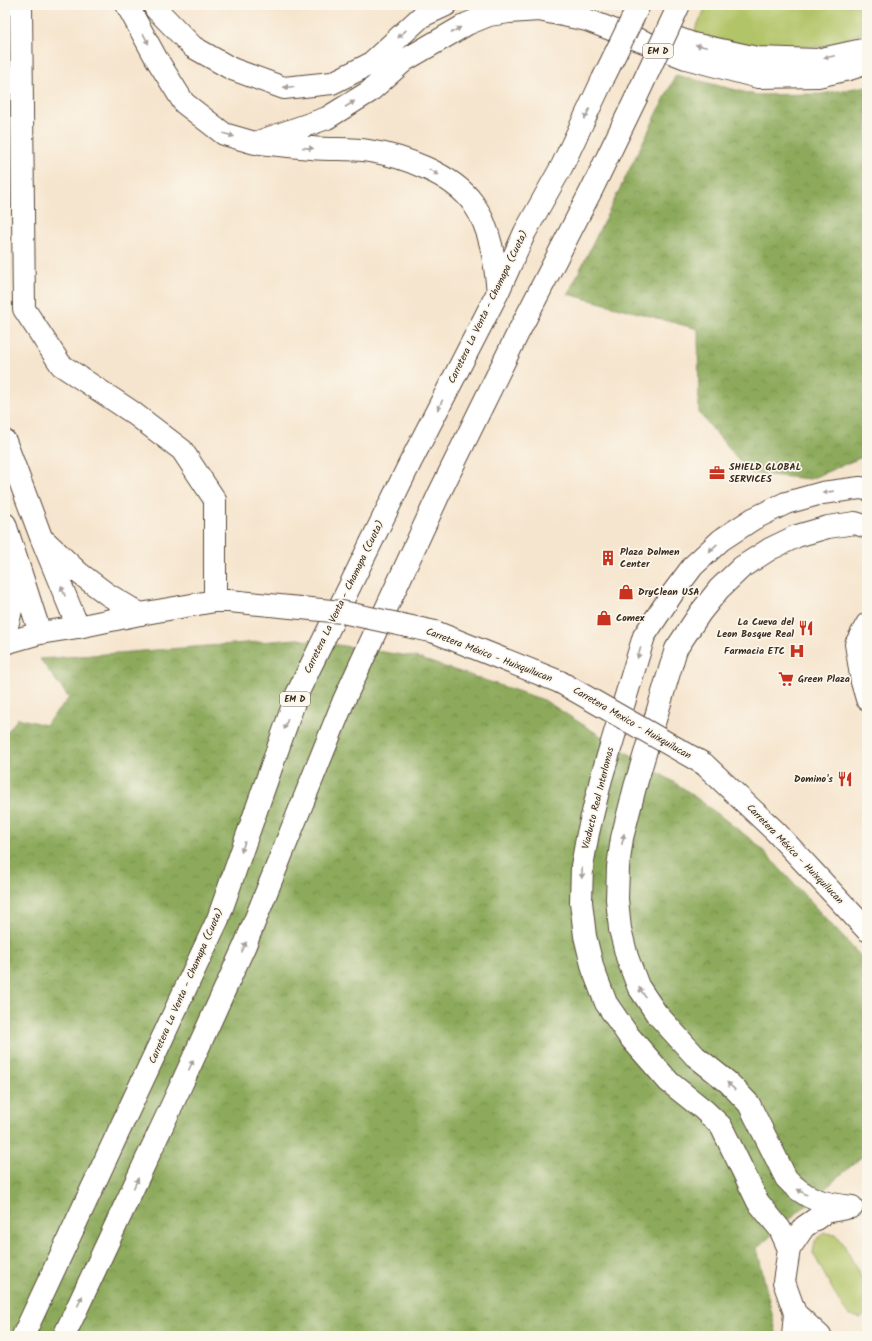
<svg xmlns="http://www.w3.org/2000/svg" width="872" height="1341" font-family="Kalam,sans-serif">
<style>
.green{fill:#b2c467;stroke:#767742}
.forest{fill:url(#forest-crowns);stroke:#646a3d}
.lines{fill:none;stroke-linecap:round;stroke-linejoin:round}
.minor-casing{stroke:#574638;stroke-width:24}
.major-casing{stroke:#574638;stroke-width:24}
.highway-casing{stroke:#574638;stroke-width:24}
.minor{stroke:#fff;stroke-width:22}
.major{stroke:#fff;stroke-width:22}
.highway{stroke:#fff;stroke-width:22}
.major-bridge-casing{stroke:#574638;stroke-width:24;stroke-linecap:butt}
.highway-bridge-casing{stroke:#574638;stroke-width:24;stroke-linecap:butt}
.major-bridge{stroke:#fff;stroke-width:22}
.highway-bridge{stroke:#fff;stroke-width:22}
.oneway{fill:#a79f9a}
.labels{text-anchor:middle;dominant-baseline:central;stroke-width:3.5;stroke-linejoin:round;paint-order:stroke}
.shield{fill:#fbf7ec;stroke:#75685c;stroke-width:1}
.shield-label{font-size:9px;font-weight:bold;fill:#3b2a1e}
.street-label{font-size:10px;fill:#3b2a1e;stroke:#fbf7ec}
.poi-label{font-size:10px;font-weight:bold;fill:#3b2a1e;stroke:#fbf7ec;text-anchor:start}
</style>
<defs>
<pattern id="forest-crowns" width="20" height="18" patternUnits="userSpaceOnUse"><rect width="20" height="18" fill="#8daa5c"/><path d="M2 6a3 3 0 1 1 6 0M12 15a3 3 0 1 1 6 0" fill="none" stroke="#748b4b"/></pattern>
</defs>
<rect width="100%" height="100%" fill="#fbf7ec"/>
<filter id="ink" filterUnits="userSpaceOnUse"><feTurbulence type="fractalNoise" baseFrequency=".025" numOctaves="2"/><feDisplacementMap in="SourceGraphic" scale="8" xChannelSelector="R" yChannelSelector="G"/><feConvolveMatrix kernelMatrix="1 2 1 2 8 2 1 2 1" color-interpolation-filters="sRGB"/></filter>
<filter id="wash" filterUnits="userSpaceOnUse"><feTurbulence type="fractalNoise" baseFrequency=".012" numOctaves="4" result="noise"/><feDisplacementMap in="SourceGraphic" scale="16" xChannelSelector="R" yChannelSelector="G"/><feGaussianBlur stdDeviation="0.9" result="paint"/><feColorMatrix in="noise" values="0 0 0 0 0 0 0 0 0 0 0 0 0 0 0 0 0 1.4 0 .05"/><feComposite in="paint" operator="in"/></filter>
<g filter="url(#wash)">
<rect width="100%" height="100%" fill="#f6e5ce"/>
<path class="green" d="M707 5H867V31L823 47 760 46 692 36Z
M824 1233 836 1234 843 1243 867 1288V1313L861 1318 849 1316 842 1307 813 1253 815 1241Z"/>
<path class="forest" d="M676 75 756 95 821 94 867 86V455L810 479 750 473 699 413 698 329 568 294Z
M298 639 415 657 544 700 686 790 757 844 867 963V1152L757 1248 777 1336H5V735L18 718 45 725 69 698 40 659Z"/>
</g>
<g filter="url(#ink)">
<g class="lines">
<defs>
<path id="minor" d="M21 5 24 309 61 365 132 412 182 450 215 500V601
M867 624 856 644 862 682 867 699
M793 1336 795 1313"/>
<path id="major" d="M435 632 560 682
M5 643 40 633 78 627 140 614 215 601H229
M704 764 776 832 867 930
M852 1207C825 1204 805 1200 786 1178L749 1104 729 1083 695 1056 656 1013 638 986 627 957 620 929 617 899 618 867 622 838 635 787 676 649 700 613 719 589 742 567 770 549 797 536 828 527 855 523 867 527
M789 1249 780 1229 758 1202 721 1126 704 1110 669 1082 628 1035 606 1003 593 969 585 936 581 902 582 866 588 833 601 779 644 636 672 594 693 566 721 540 753 519 786 503 822 493 860 488 867 489
M820 1336 795 1313 784 1282 789 1249 804 1227 826 1212 846 1208"/>
<path id="highway" d="M127 5 156 58 184 103 224 134 255 143 327 118 369 92 405 60 467 24 489 15 509 12 539 10 587 20 686 58 758 77 818 76 849 69 867 63
M154 5 156 9 193 47 232 69 284 88 332 83 370 64 422 16 446 5
M674 37 693 44 757 58 817 60 867 49
M261 143C278 145 295 147 312 148 331 150 351 148 369 151 403 156 452 174 473 203 491 228 495 262 498 292
M5 441 41 537 78 627
M5 524 40 633
M46 542 79 573 107 594 140 614
M5 632C13 609 14 592 14 569
M23 1336 218 919 297 694 410 463 498 292 525 232 562 166 603 79
M64 1336 178 1092 245 945 344 700 439 494 517 335 592 189 636 98"/>
</defs>
<use href="#minor" class="minor-casing"/>
<use href="#major" class="major-casing"/>
<use href="#highway" class="highway-casing"/>
<use href="#minor" class="minor"/>
<use href="#major" class="major"/>
<use href="#highway" class="highway"/>
<defs>
<path id="major-bridge" d="M229 601 342 612 435 632
M560 682 704 764"/>
<path id="highway-bridge" d="M603 79 639 5
M636 98 679 5"/>
</defs>
<use href="#major-bridge" class="major-bridge-casing"/>
<use href="#highway-bridge" class="highway-bridge-casing"/>
<use href="#major-bridge" class="major-bridge"/>
<use href="#highway-bridge" class="highway-bridge"/>
</g>
<defs><path id="oneway-solid" d="M-6-.8H1V-3.2L6.5 0L1 3.2V.8H-6Z"/></defs>
<g class="oneway">
<use href="#oneway-solid" transform="translate(456 30) rotate(-30)"/>
<use href="#oneway-solid" transform="translate(402 34) rotate(137)"/>
<use href="#oneway-solid" transform="translate(146 39) rotate(62)"/>
<use href="#oneway-solid" transform="translate(701 46) rotate(-168)"/>
<use href="#oneway-solid" transform="translate(829 57) rotate(168)"/>
<use href="#oneway-solid" transform="translate(289 87) rotate(178)"/>
<use href="#oneway-solid" transform="translate(350 104) rotate(-33)"/>
<use href="#oneway-solid" transform="translate(587 114) rotate(116)"/>
<use href="#oneway-solid" transform="translate(229 135) rotate(18)"/>
<use href="#oneway-solid" transform="translate(308 148) rotate(5)"/>
<use href="#oneway-solid" transform="translate(434 172) rotate(29)"/>
<use href="#oneway-solid" transform="translate(440 405) rotate(117)"/>
<use href="#oneway-solid" transform="translate(828 492) rotate(172)"/>
<use href="#oneway-solid" transform="translate(713 548) rotate(137)"/>
<use href="#oneway-solid" transform="translate(63 591) rotate(-112)"/>
<use href="#oneway-solid" transform="translate(639 653) rotate(107)"/>
<use href="#oneway-solid" transform="translate(286 724) rotate(109)"/>
<use href="#oneway-solid" transform="translate(623 839) rotate(-79)"/>
<use href="#oneway-solid" transform="translate(243 847) rotate(109)"/>
<use href="#oneway-solid" transform="translate(582 873) rotate(92)"/>
<use href="#oneway-solid" transform="translate(244 947) rotate(-67)"/>
<use href="#oneway-solid" transform="translate(642 992) rotate(-124)"/>
<use href="#oneway-solid" transform="translate(191 1065) rotate(-66)"/>
<use href="#oneway-solid" transform="translate(731 1086) rotate(-137)"/>
<use href="#oneway-solid" transform="translate(136 1183) rotate(-65)"/>
<use href="#oneway-solid" transform="translate(802 1192) rotate(-150)"/>
<use href="#oneway-solid" transform="translate(80 1301) rotate(-65)"/>
</g>
</g>
<defs>
<symbol id="office-bare" viewBox="-9 -9 18 18"><path d="M-6-3h4V-5.5h4V-3h4V5H-6ZM-1-4.5V-3h2v-1.5ZM-6 0V1H6V0Z" fill="#c8321e" stroke="#fbf7ec" stroke-width="2.5" paint-order="stroke"/></symbol>
<symbol id="building-bare" viewBox="-9 -9 18 18"><path d="M-4-6H4V6H1V3H-1V6H-4ZM-2.5-4.3h1.7v1.8h-1.7ZM.8-4.3h1.7v1.8H.8ZM-2.5-1h1.7V.8h-1.7ZM.8-1h1.7V.8H.8Z" fill="#c8321e" stroke="#fbf7ec" stroke-width="2.5" paint-order="stroke"/></symbol>
<symbol id="shop-bare" viewBox="-9 -9 18 18"><path d="M-5-2.5h2.3a2.7 3.5 0 0 1 5.4 0H5L5.5 6h-11ZM-1.5-2.5h3a1.5 2.3 0 0 0-3 0Z" fill="#c8321e" stroke="#fbf7ec" stroke-width="2.5" paint-order="stroke"/></symbol>
<symbol id="restaurant-bare" viewBox="-9 -9 18 18"><path d="M-5-6h1v4h1v-4h1v4h1v-4h1v5L-1.5 .5V6h-2V.5L-5-1ZM5-6V6H3V1.5H1.5Q1.5-4 5-6Z" fill="#c8321e" stroke="#fbf7ec" stroke-width="2.5" paint-order="stroke"/></symbol>
<symbol id="hospital-bare" viewBox="-9 -9 18 18"><path d="M-5-5h3v3.5h4V-5h3V5h-3V1.5h-4V5h-3Z" fill="#c8321e" stroke="#fbf7ec" stroke-width="2.5" paint-order="stroke"/></symbol>
<symbol id="supermarket-bare" viewBox="-9 -9 18 18"><path d="M-6-5.5h2.5l.6 2H6L4.5 2H-2.5L-4.4-4H-6ZM-1.5 3.2a1.3 1.3 0 1 0 .1 0ZM3 3.2a1.3 1.3 0 1 0 .1 0Z" fill="#c8321e" stroke="#fbf7ec" stroke-width="2.5" paint-order="stroke"/></symbol>
</defs>
<g fill-rule="evenodd">
<use href="#office-bare" x="706" y="462" width="22" height="22"/>
<use href="#building-bare" x="597" y="547" width="22" height="22"/>
<use href="#shop-bare" x="615" y="581" width="22" height="22"/>
<use href="#shop-bare" x="593" y="607" width="22" height="22"/>
<use href="#restaurant-bare" x="795" y="617" width="22" height="22"/>
<use href="#hospital-bare" x="786" y="640" width="22" height="22"/>
<use href="#supermarket-bare" x="775" y="668" width="22" height="22"/>
<use href="#restaurant-bare" x="834" y="768" width="22" height="22"/>
</g>
<g class="labels">
<g class="shield">
<rect x="643" y="44" width="30" height="14" rx="3"/>
<rect x="280" y="692" width="30" height="14" rx="3"/>
</g>
<g class="shield-label">
<text x="658" y="51">EM D</text>
<text x="295" y="699">EM D</text>
</g>
<g class="street-label">
<text transform="translate(488 307) rotate(-64)">Carretera La Venta - Chamapa (Cuota)</text>
<text transform="translate(344 597) rotate(-64)">Carretera La Venta - Chamapa (Cuota)</text>
<text transform="translate(489 655) rotate(21)">Carretera México - Huixquilucan</text>
<text transform="translate(632 723) rotate(30)">Carretera Mexico - Huixquilucan</text>
<text transform="translate(598 798) rotate(-76)">Viaducto Real Interlomas</text>
<text transform="translate(795 854) rotate(46)">Carretera México - Huixquilucan</text>
<text transform="translate(186 986) rotate(-66)">Carretera La Venta - Chamapa (Cuota)</text>
</g>
<g class="poi-label">
<text x="729" y="467">SHIELD GLOBAL<tspan x="729" dy="12">SERVICES</tspan></text>
<text x="620" y="552">Plaza Dolmen<tspan x="620" dy="12">Center</tspan></text>
<text x="638" y="592">DryClean USA</text>
<text x="616" y="618">Comex</text>
<text x="794" y="622" text-anchor="end">La Cueva del<tspan x="794" dy="12">Leon Bosque Real</tspan></text>
<text x="785" y="651" text-anchor="end">Farmacia ETC</text>
<text x="798" y="679">Green Plaza</text>
<text x="833" y="779" text-anchor="end">Domino's</text>
</g>
</g>
<rect width="872" height="1341" fill="none" stroke="#fbf7ec" stroke-width="20"/>
</svg>
